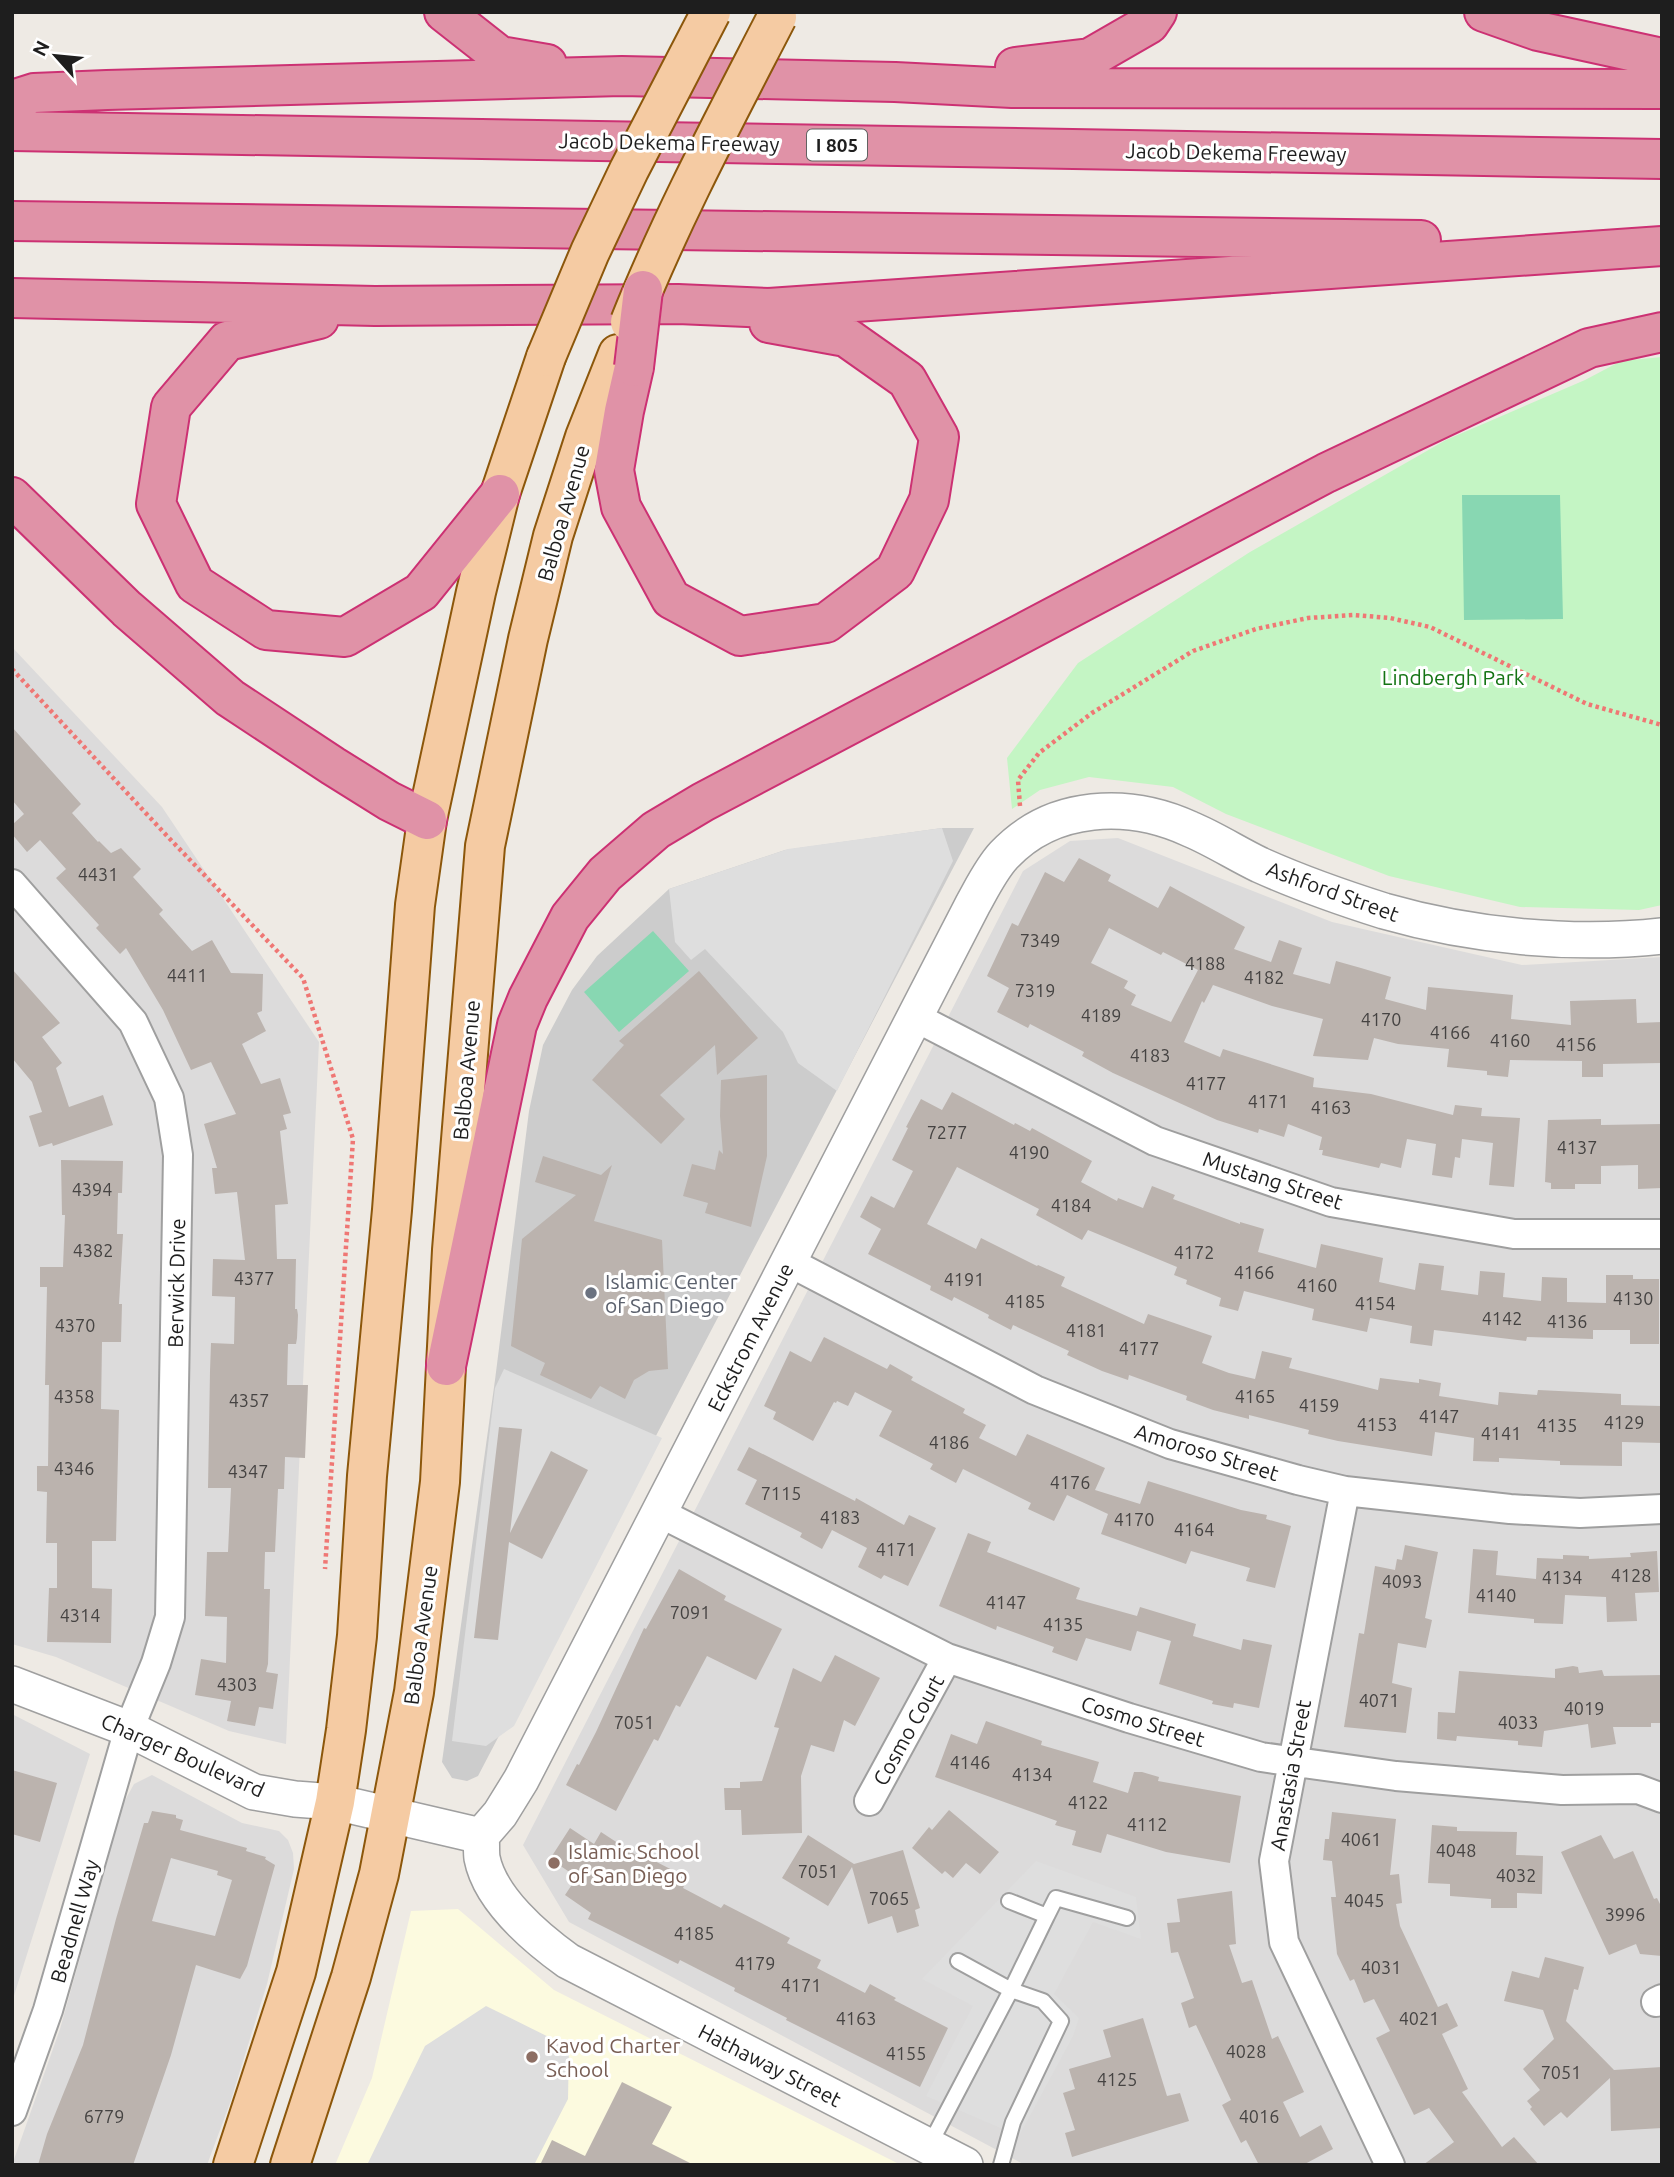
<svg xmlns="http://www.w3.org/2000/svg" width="1674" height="2177" font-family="Ubuntu,sans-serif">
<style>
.residential{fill:#dcdbdb}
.education{fill:#fcfadf}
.religious{fill:#ccc}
.park{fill:#c4f5c4}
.pitch{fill:#88d7b2}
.parking{fill:#dedede}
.building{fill:#bbb3ae;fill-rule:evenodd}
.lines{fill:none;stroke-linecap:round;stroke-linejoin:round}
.service-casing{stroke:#9f9f9f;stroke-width:18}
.minor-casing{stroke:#9f9f9f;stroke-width:32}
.tertiary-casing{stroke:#9f9f9f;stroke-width:38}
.primary-casing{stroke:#8c570b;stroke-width:42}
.motorway-casing{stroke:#cc3173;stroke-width:42}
.path{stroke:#ef7774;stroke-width:4.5;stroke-dasharray:3.5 3.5;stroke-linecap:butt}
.service{stroke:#fff;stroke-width:14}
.minor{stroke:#fff;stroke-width:28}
.tertiary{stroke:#fff;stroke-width:35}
.primary{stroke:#f5cba3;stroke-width:38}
.motorway{stroke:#e092a7;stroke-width:38}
.primary-bridge-casing{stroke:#8c570b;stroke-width:42;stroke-linecap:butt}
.motorway-bridge-casing{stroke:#cc3173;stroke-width:42;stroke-linecap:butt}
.primary-bridge{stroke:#f5cba3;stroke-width:38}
.motorway-bridge{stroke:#e092a7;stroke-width:38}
.worship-dot{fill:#6b7280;stroke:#fff;stroke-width:2.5}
.education-dot{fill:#8d6e63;stroke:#fff;stroke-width:2.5}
.labels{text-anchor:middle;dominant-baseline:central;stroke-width:6;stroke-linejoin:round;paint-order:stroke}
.number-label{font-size:18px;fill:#454342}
.shield{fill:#fff;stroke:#626262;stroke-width:2}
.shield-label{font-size:19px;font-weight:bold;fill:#1e1e1e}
.street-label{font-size:21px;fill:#1e1e1e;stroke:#fff}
.park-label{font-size:21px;fill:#147414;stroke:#fff}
.worship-label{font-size:21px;fill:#5b616d;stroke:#fff;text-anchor:start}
.education-label{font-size:21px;fill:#785e54;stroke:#fff;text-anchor:start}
</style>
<rect width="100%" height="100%" fill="#eeeae4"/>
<path class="residential" d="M12 647 162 807 319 1042 286 1744 229 1731 56 1657 12 1644Z
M1118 838 1332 922 1522 965 1662 957V2165H1025L569 1922 523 1845 1023 871 1070 841Z
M12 1714 90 1754 12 2002Z
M152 1775 242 1823 279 1831 288 1840 293 1853 294 1869 267 1984 230 2103 207 2165H12L60 2029 123 1804 134 1784Z"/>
<path class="education" d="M458 1909 554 1990 901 2165H335L372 2078 411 1911Z"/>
<path class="religious" d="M942 828H974L478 1776 467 1781 452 1778 442 1762 495 1380 529 1111 543 1045 572 990 597 956 669 889 785 850Z"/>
<path class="park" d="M1662 357V905L1639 910 1520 907 1389 876 1226 814 1173 787 1089 777 1040 790 1012 809 1007 758 1078 663 1250 552 1446 440 1585 380 1621 361Z"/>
<path class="pitch" d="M1462 495H1560L1563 619 1464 620Z
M653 931 689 971 619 1032 584 992Z"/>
<path class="parking" d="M942 828 953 861 837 1091 798 1063 783 1032 705 949 691 960 675 942 669 889 788 849Z
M504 1369 662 1438 514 1726 486 1746 452 1741 495 1388Z
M1036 1861 1136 1897 1141 1939 1093 1922 1054 1994 1079 2018 1073 2036 1019 2136 926 2096 973 2006 922 1979Z
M486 2006 569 2047 568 2099 534 2165H367L425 2046Z"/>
<path class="building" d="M12 727 81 804 72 813 98 842 99 841 111 853 121 848 141 869 133 877 163 910 159 914 192 951 212 940 231 973 263 974 262 1011 257 1013 266 1031 242 1044 261 1084 280 1078 291 1113 283 1115 287 1129 280 1131 288 1204 275 1205 277 1259H296L295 1309H297L298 1315 297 1338 296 1344H288L287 1385H308L305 1458 285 1457 284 1489H278L275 1552H265L264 1589H270L268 1664 266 1672 278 1674 273 1709 259 1707 255 1726 227 1721 231 1701 195 1695 201 1659 226 1663 227 1617 205 1616 207 1552H228L231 1488H208L210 1371 211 1343 234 1344 235 1297 212 1296 213 1259 245 1260 237 1192 215 1194 212 1168H217L204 1124 236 1114 211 1062 191 1070 163 1010 126 948 120 954 96 928 99 925 56 878 66 869 40 840 27 852 12 834V825L24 814 12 800Z
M1079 858 1111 875 1108 881 1158 908 1170 886 1245 927 1234 949 1271 962 1279 940 1302 948 1293 974 1330 984 1336 961 1361 968 1391 977 1385 999 1426 1010 1428 987 1513 995 1511 1019 1571 1025 1570 1001 1636 999 1637 1023 1662 1022V1063L1603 1064V1077H1582V1061L1510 1060 1508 1077 1487 1075V1071L1447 1067 1449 1049 1398 1044 1374 1038 1368 1060 1313 1056 1323 1019 1272 1006 1213 985 1204 1003 1202 1001 1184 1042 1220 1057 1223 1049 1314 1078 1313 1087 1371 1094 1453 1115 1455 1105 1482 1108 1481 1116 1520 1118 1514 1187 1489 1185 1493 1143 1462 1139 1460 1158 1455 1157 1452 1178 1432 1175 1436 1144 1407 1139 1401 1168 1381 1163 1379 1168 1322 1155 1323 1150H1319L1322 1137 1288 1124 1284 1137 1259 1129 1258 1133 1217 1120 1113 1073 1082 1056 1084 1052 1030 1024 1028 1028 997 1012 1009 988 987 976 1012 923 1018 926 1045 872 1064 882ZM1109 928 1161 955 1163 952 1198 970 1171 1022 1131 1005 1136 995 1124 988 1128 981 1091 963Z
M12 969 60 1023 42 1037 62 1063 56 1068 69 1107 103 1095 113 1125 53 1146 52 1143 39 1147 29 1116 42 1112 32 1082 12 1058Z
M699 971 758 1038 717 1075 715 1045 660 1095 685 1119 661 1144 592 1080 624 1045 619 1041Z
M767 1075V1156L751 1227 705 1213 708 1203 683 1196 692 1164 715 1170 719 1150 723 1154 720 1116 721 1080Z
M952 1092 1014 1125 1015 1123 1030 1131 1032 1128 1092 1161 1081 1182 1117 1201 1118 1198 1143 1208 1152 1186 1175 1195 1173 1199 1240 1224V1222L1264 1229 1258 1252 1316 1268 1321 1244 1383 1258 1379 1282 1415 1290 1419 1263 1444 1266 1441 1290 1478 1295 1480 1271 1505 1273 1503 1297 1541 1301 1542 1277 1567 1278V1302L1606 1303V1275H1633V1279H1659V1344H1630V1330H1593V1339L1527 1337 1526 1341 1434 1330 1432 1346 1410 1343 1412 1326 1370 1318 1367 1332 1344 1327 1312 1320 1314 1309 1244 1291 1238 1311 1219 1306 1221 1298 1186 1284 1187 1280 1174 1275 1177 1267 1088 1230 1082 1240 1036 1215 1039 1209 957 1167 927 1224 976 1249 981 1238 1037 1266 1038 1265 1065 1277 1061 1286 1144 1324 1148 1314 1212 1336 1202 1363 1229 1373 1255 1379 1262 1351 1292 1358 1289 1368 1378 1390 1380 1378 1419 1383V1379L1441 1383 1439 1396 1498 1405 1499 1392 1537 1395 1538 1390 1621 1394V1405L1662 1406V1443L1622 1442V1466L1560 1465V1461L1499 1458V1462L1473 1461 1474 1438 1435 1432 1432 1456 1338 1441 1308 1434 1309 1430 1249 1415V1419L1213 1410 1186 1400 1187 1396 1129 1375 1128 1380 1102 1371 1067 1355 1069 1351 1013 1325 1011 1330 988 1318 989 1315 954 1297 952 1301 930 1290 931 1286 868 1254 881 1229 860 1217 871 1196 894 1208 913 1171 892 1160 908 1128 906 1127 921 1099 942 1110Z
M1601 1119V1125L1662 1124V1188L1638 1189V1165L1601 1166V1184H1575V1189H1551V1183L1545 1182 1548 1120Z
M543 1156 601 1175 612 1165 594 1221 662 1240 668 1369 649 1371 634 1380 625 1399 600 1386 591 1399 540 1375 545 1363 511 1346 522 1239 576 1195 535 1182Z
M61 1160 123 1161 122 1193H118L117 1234H123L119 1304H122L121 1342H102L101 1409 119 1410 116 1541H92V1588L112 1589 111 1643 47 1642 49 1588H57V1543H46L47 1492 37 1491V1466H48L49 1385H45L47 1287H40V1267H63L65 1215H62Z
M824 1337 887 1369 890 1364 913 1377 911 1380 965 1409 963 1413 986 1425 979 1438 1016 1456 1027 1434 1105 1468 1095 1490 1140 1504 1148 1481 1241 1510 1267 1515 1266 1519 1291 1526 1275 1588 1246 1581 1250 1568 1191 1551 1186 1564 1101 1534 1108 1514 1067 1495 1054 1521 1028 1509 1031 1503 963 1469 956 1483 930 1469 933 1464 879 1436 892 1411 855 1392 848 1406 837 1401 836 1403 834 1402 813 1441 773 1419 776 1412 764 1406 790 1351 811 1362Z
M499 1427 522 1429 510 1533 551 1451 588 1470 542 1559 509 1542 498 1640 474 1638Z
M749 1447 855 1501 856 1498 904 1525 909 1515 936 1528 908 1586 884 1575 881 1579 858 1567 867 1548 832 1530 822 1549 800 1537 802 1533 745 1504 757 1480 737 1470Z
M968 1533 991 1542 987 1552 1080 1588 1076 1599 1137 1616 1140 1607 1196 1624 1193 1636 1241 1650 1243 1639 1272 1645 1259 1708 1234 1703 1233 1708 1212 1704 1213 1701 1159 1684 1171 1641 1137 1631 1131 1651 1086 1638 1077 1661 1052 1652 1054 1647 997 1626 996 1630 939 1606Z
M1405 1545 1438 1552 1425 1618 1432 1620 1426 1648 1398 1643 1392 1683 1412 1688 1406 1733 1344 1727 1359 1633 1364 1634 1375 1566 1395 1570 1397 1559 1402 1560Z
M1473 1549 1498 1551 1496 1575 1536 1579 1537 1558 1563 1559V1555L1589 1556V1559L1631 1557 1630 1553 1657 1551 1659 1592 1635 1593 1637 1621 1607 1622 1606 1597 1565 1595 1563 1624 1534 1623V1619L1468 1613Z
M679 1569 726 1596 724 1600 782 1629 756 1680 707 1656 680 1707 676 1705 658 1741 654 1739 616 1811 566 1785 577 1764 579 1765 596 1732 644 1628 646 1629Z
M835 1655 880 1678 855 1726 844 1720 834 1752 811 1745 801 1776 802 1833 742 1835 741 1810H725L724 1788H740V1782L762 1781 779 1728 774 1727 793 1668 821 1682Z
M1573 1666 1578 1667 1579 1673 1602 1670 1604 1676 1662 1675V1723H1651V1727H1613L1616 1744 1591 1748 1588 1724 1544 1731 1542 1747 1518 1745V1741L1457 1736 1456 1741 1437 1739 1438 1712 1455 1713 1459 1671 1555 1678V1669Z
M986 1721 1042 1741 1041 1745 1099 1762 1093 1782 1128 1793 1134 1772H1142L1159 1777 1158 1781 1241 1796 1230 1863 1166 1852 1107 1834 1101 1853 1072 1845 1076 1831 1055 1825 1057 1821 935 1777 951 1734 977 1744Z
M12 1770 57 1783 40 1842 12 1834Z
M949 1810 999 1852 980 1874 966 1863 953 1878 945 1871 942 1874 912 1848 929 1827 932 1830Z
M152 1811 176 1815V1818L183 1820 180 1830 247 1848 246 1851 266 1857 265 1859 275 1865 247 1966 240 1979 196 1965 171 2055 133 2165H38L47 2134 83 2045 116 1919 144 1823H148ZM171 1858 218 1871 217 1875 232 1880 215 1936 152 1921Z
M1332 1812 1396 1819 1390 1875 1399 1874 1402 1903 1396 1904 1400 1926 1438 2007 1447 2003 1458 2026 1442 2034 1468 2089 1462 2092 1502 2147 1514 2137 1539 2165H1423L1454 2142 1429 2108 1414 2115 1376 2038 1390 2031 1374 1999 1364 2003 1354 1979 1350 1981 1337 1954 1331 1897H1336L1332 1861 1323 1860 1325 1839H1329Z
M1432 1825 1457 1827V1831L1517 1832 1516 1855 1543 1856 1542 1894 1517 1893V1908H1491V1899L1450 1896V1884L1428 1883Z
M570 1828 594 1844 601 1832 636 1855 637 1852 688 1878 683 1888 721 1908 724 1904 790 1938 787 1943 821 1960 817 1968 865 1993 870 1984 896 1998 894 2000 948 2028 920 2087 786 2020 787 2018 734 1991 735 1988 680 1960 678 1964 588 1919 591 1913 565 1895 577 1877 550 1859Z
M808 1835 854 1864 903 1850 920 1908 915 1910 919 1926 897 1933 892 1916 868 1924 852 1867 828 1906 782 1878Z
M1601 1835 1614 1859 1633 1851 1654 1899 1657 1898 1662 1908V1956L1640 1954 1636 1944 1609 1955 1561 1852Z
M1232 1891 1236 1944 1229 1945 1242 1983 1252 1980 1272 2039 1278 2036 1304 2092 1283 2102 1300 2137 1321 2125 1333 2149 1303 2165H1259L1246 2140 1241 2143 1222 2105 1231 2100 1196 2025 1189 2028 1181 2003 1194 1998 1178 1952 1171 1953 1167 1923 1180 1922 1177 1899Z
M1545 1957 1584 1967 1578 1990 1574 1989 1566 2021 1614 2070 1662 2067V2128L1611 2131 1610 2078 1567 2118 1561 2112 1544 2126 1530 2109 1532 2107 1527 2101 1540 2090 1523 2069 1554 2039 1543 2010 1504 2001 1512 1971 1539 1978Z
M1143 2018 1167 2096 1180 2093 1189 2121 1072 2157 1065 2133 1075 2130 1063 2093 1075 2089 1069 2069 1111 2057 1103 2030Z
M622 2082 672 2107 652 2144 694 2165H540L552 2140 585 2156Z"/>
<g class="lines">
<defs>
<path id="service" d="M1047 1916 1056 1898 1127 1918
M929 2146 1011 1990 958 1961
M1001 2165 1013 2122 1061 2021 1043 2001 1011 1990 1047 1916 1009 1901"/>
<path id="minor" d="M12 884 133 1022 169 1098 178 1155 170 1617 156 1663 129 1729 48 2010 12 2111
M915 1017 1155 1141 1331 1202 1514 1234H1662
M789 1262 1035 1390 1170 1444 1298 1480 1345 1491 1510 1509 1580 1513 1662 1509
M1345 1491 1274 1861 1284 1942 1390 2165
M660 1513 947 1658 1129 1718 1261 1757 1396 1776 1562 1790 1638 1789 1662 1798
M869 1801 947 1658
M1656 2002 1662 1999"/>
<path id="tertiary" d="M12 1684 129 1729 254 1792 295 1799 335 1802 481 1836
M481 1836 500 1814 521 1780 973 904C982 888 991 869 1004 855 1053 803 1129 801 1190 829 1214 839 1237 854 1260 865 1300 883 1343 898 1384 911 1471 936 1572 946 1662 936
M481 1836C482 1843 481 1851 482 1858 490 1899 536 1938 568 1961L965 2165"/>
<path id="primary" d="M233 2165 296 1972 335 1802 346 1730 357 1636 367 1476 392 1210 415 905 427 820 476 592 500 494 546 357
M290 2165 351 1977 379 1874 414 1692 440 1482 452 1250 485 846 528 639 553 536 585 437 618 354"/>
<path id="motorway" d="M444 12 500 56 547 64
M1484 12 1538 31 1662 58
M1015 67 1090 58 1149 24 1157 12
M12 100 34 93 107 90 622 76 895 82 1012 88 1662 89
M12 131 1662 159
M12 221 1421 240
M12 298 375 306 678 304 769 308 1662 246
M319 319 227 341 171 407 156 504 195 584 266 630 345 637 421 592 500 494
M634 367 624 411 614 470 621 507 671 599 740 636 826 623 895 571 929 500 939 437 907 380 846 337 769 323
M12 497 127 609 230 698 333 766 389 801 427 820
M446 1366 517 1025 528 998 570 917 605 874 656 830 703 802 1326 473 1589 348 1662 332"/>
</defs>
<use href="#service" class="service-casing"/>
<use href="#minor" class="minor-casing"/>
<use href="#tertiary" class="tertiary-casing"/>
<use href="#primary" class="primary-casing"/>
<use href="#motorway" class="motorway-casing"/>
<path class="path" d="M12 669 168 837 303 978 353 1139 325 1569
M1020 806 1018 780 1039 753 1092 713 1193 651 1256 629 1308 618 1354 615 1390 618 1430 627 1587 704 1662 725"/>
<use href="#service" class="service"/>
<use href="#minor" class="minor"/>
<use href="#tertiary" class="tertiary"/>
<use href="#primary" class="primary"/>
<use href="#motorway" class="motorway"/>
<defs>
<path id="primary-bridge" d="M630 322C672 217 725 118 777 17
M546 357 590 252 629 170 711 12"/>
<path id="motorway-bridge" d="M634 367 643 290"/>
</defs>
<use href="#primary-bridge" class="primary-bridge-casing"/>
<use href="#motorway-bridge" class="motorway-bridge-casing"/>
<use href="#primary-bridge" class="primary-bridge"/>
<use href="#motorway-bridge" class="motorway-bridge"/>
</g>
<circle class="worship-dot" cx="591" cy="1293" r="7"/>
<g class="education-dot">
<circle cx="554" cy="1863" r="7"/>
<circle cx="532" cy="2057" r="7"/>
</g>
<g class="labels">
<g class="number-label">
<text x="98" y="874">4431</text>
<text x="1040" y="940">7349</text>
<text x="1205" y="963">4188</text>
<text x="187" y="975">4411</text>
<text x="1264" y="977">4182</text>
<text x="1035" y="990">7319</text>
<text x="1101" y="1015">4189</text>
<text x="1381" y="1019">4170</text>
<text x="1450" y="1032">4166</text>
<text x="1510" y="1040">4160</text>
<text x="1576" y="1044">4156</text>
<text x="1150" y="1055">4183</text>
<text x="1206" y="1083">4177</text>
<text x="1268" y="1101">4171</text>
<text x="1331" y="1107">4163</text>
<text x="947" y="1132">7277</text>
<text x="1577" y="1147">4137</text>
<text x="1029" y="1152">4190</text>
<text x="92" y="1189">4394</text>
<text x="1071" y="1205">4184</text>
<text x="93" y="1250">4382</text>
<text x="1194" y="1252">4172</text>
<text x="1254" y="1272">4166</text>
<text x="254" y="1278">4377</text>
<text x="964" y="1279">4191</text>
<text x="1317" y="1285">4160</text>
<text x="1633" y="1298">4130</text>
<text x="1025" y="1301">4185</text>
<text x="1375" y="1303">4154</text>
<text x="1502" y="1318">4142</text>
<text x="1567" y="1321">4136</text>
<text x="75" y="1325">4370</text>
<text x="1086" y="1330">4181</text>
<text x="1139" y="1348">4177</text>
<text x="74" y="1396">4358</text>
<text x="1255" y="1396">4165</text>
<text x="249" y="1400">4357</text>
<text x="1319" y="1405">4159</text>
<text x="1439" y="1416">4147</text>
<text x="1624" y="1422">4129</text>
<text x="1377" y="1424">4153</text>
<text x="1557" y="1425">4135</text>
<text x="1501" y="1433">4141</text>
<text x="949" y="1442">4186</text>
<text x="74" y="1468">4346</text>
<text x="248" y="1471">4347</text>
<text x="1070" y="1482">4176</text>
<text x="781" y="1493">7115</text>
<text x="840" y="1517">4183</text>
<text x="1134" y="1519">4170</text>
<text x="1194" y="1529">4164</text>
<text x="896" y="1549">4171</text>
<text x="1631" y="1575">4128</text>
<text x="1562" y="1577">4134</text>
<text x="1402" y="1581">4093</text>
<text x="1496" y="1595">4140</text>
<text x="1006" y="1602">4147</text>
<text x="690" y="1612">7091</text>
<text x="80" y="1615">4314</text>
<text x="1063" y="1624">4135</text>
<text x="237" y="1684">4303</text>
<text x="1379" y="1700">4071</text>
<text x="1584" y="1708">4019</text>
<text x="634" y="1722">7051</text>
<text x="1518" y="1722">4033</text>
<text x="970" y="1762">4146</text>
<text x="1032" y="1774">4134</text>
<text x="1088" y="1802">4122</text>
<text x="1147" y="1824">4112</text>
<text x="1361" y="1839">4061</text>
<text x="1456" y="1850">4048</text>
<text x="818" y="1871">7051</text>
<text x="1516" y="1875">4032</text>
<text x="889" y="1898">7065</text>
<text x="1364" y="1900">4045</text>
<text x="1625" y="1914">3996</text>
<text x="694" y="1933">4185</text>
<text x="755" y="1963">4179</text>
<text x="1381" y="1967">4031</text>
<text x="801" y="1985">4171</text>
<text x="856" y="2018">4163</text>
<text x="1419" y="2018">4021</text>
<text x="1246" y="2051">4028</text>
<text x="906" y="2053">4155</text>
<text x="1561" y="2072">7051</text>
<text x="1117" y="2079">4125</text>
<text x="104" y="2116">6779</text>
<text x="1259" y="2116">4016</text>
</g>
<rect class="shield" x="807" y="129.5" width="60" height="31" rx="5"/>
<g class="shield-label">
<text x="837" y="145">I 805</text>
</g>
<g class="street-label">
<text transform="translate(669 142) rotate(1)">Jacob Dekema Freeway</text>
<text transform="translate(1236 152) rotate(1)">Jacob Dekema Freeway</text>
<text transform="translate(563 513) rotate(-74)">Balboa Avenue</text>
<text transform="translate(1333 891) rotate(20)">Ashford Street</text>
<text transform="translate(466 1070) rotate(-85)">Balboa Avenue</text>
<text transform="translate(1273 1180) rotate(18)">Mustang Street</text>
<text transform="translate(176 1283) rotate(-89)">Berwick Drive</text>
<text transform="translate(750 1337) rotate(-63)">Eckstrom Avenue</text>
<text transform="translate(1207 1452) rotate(17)">Amoroso Street</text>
<text transform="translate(420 1635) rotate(-82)">Balboa Avenue</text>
<text transform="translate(1143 1721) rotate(17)">Cosmo Street</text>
<text transform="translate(908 1730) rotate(-61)">Cosmo Court</text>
<text transform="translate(183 1755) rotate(24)">Charger Boulevard</text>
<text transform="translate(1290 1775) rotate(-80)">Anastasia Street</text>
<text transform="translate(74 1921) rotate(-74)">Beadnell Way</text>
<text transform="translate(770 2065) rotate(27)">Hathaway Street</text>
</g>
<g class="park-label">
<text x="1453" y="677">Lindbergh Park</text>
</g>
<g class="worship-label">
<text x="605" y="1281">Islamic Center<tspan x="605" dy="24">of San Diego</tspan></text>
</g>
<g class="education-label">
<text x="568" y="1851">Islamic School<tspan x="568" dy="24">of San Diego</tspan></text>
<text x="546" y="2045">Kavod Charter<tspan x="546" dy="24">School</tspan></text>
</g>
</g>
<rect width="1674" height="2177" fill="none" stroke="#1e1e1e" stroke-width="28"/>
<g transform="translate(56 56) rotate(297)" stroke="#ffffff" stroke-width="5" paint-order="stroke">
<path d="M0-5L12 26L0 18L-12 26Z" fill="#1e1e1e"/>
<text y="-10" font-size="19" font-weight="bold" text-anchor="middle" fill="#1e1e1e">N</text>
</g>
</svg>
